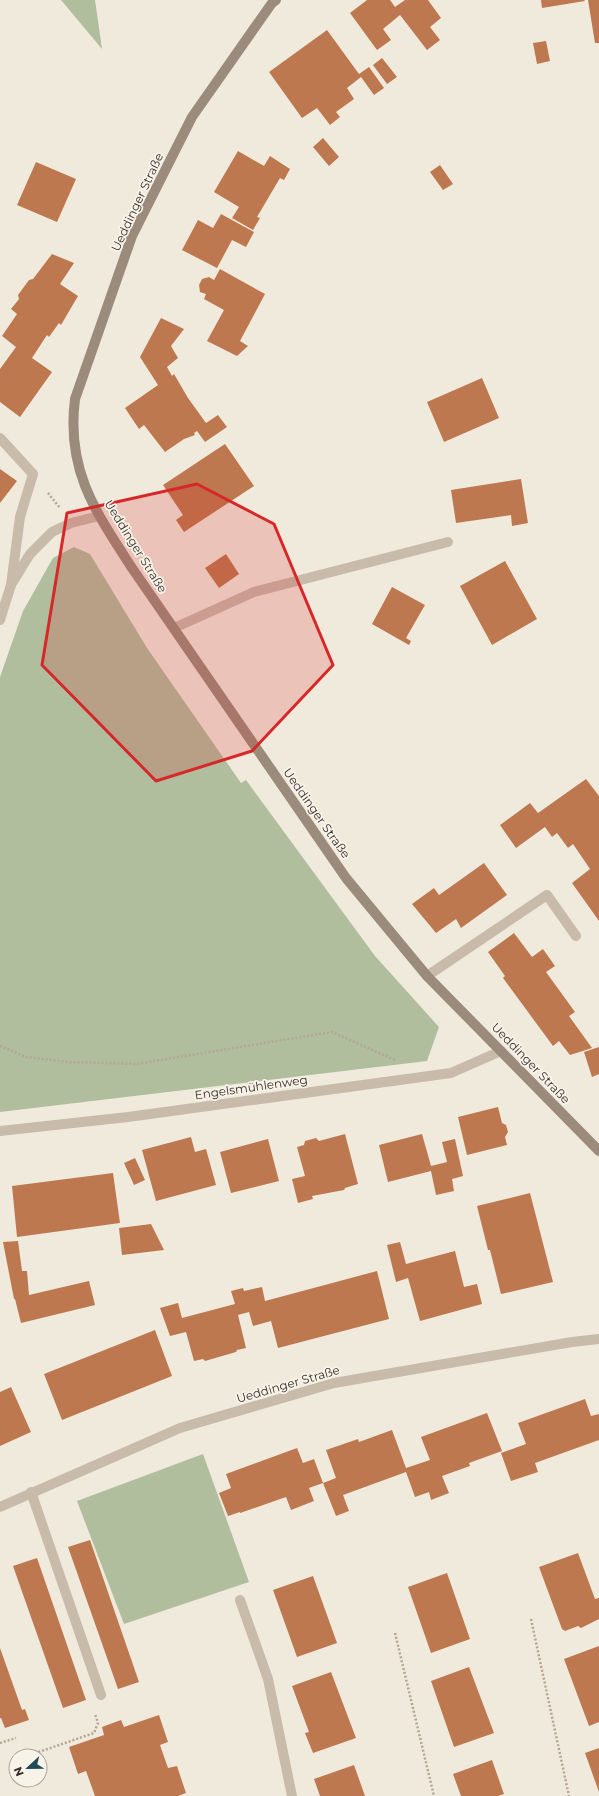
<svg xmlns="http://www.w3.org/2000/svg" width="599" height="1796" font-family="Montserrat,sans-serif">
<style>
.green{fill:#b0be9e}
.building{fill:#bd784f}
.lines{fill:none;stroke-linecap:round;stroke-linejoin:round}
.path{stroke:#b3a694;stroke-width:2.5;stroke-dasharray:2 2;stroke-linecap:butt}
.lane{stroke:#c8bbaa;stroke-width:10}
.street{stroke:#c8bbaa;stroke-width:10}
.secondary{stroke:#9b8b7c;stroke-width:10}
.marked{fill:#d62828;fill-opacity:0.2;stroke:#d62828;stroke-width:3;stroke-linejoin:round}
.labels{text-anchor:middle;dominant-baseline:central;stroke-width:3.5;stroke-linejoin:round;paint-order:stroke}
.street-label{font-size:12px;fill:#362f29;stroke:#f8f3e9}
</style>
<rect width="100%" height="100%" fill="#f0eadd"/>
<path class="green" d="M61 0H95L102 49Z
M74 547 90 554 147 648 241 783 246 780 375 956 439 1027 427 1061 0 1112V677L23 611 53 558Z
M203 1454 249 1582 124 1624 77 1501Z"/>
<path class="building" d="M367 0H390L395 7 405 0H428L441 18 430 27 440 40 427 50 400 15 383 29 391 40 377 50 350 13Z
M541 0H584L585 1 542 8Z
M588 0H599V43H595Z
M327 30 359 74 369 67 384 88 374 95 361 77 347 88 354 99 336 112 340 117 330 125 317 108 302 118 269 72Z
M546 41 550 61 537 64 533 43Z
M382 58 397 77 387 84 373 65Z
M323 138 339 157 329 166 313 147Z
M238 151 264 166 270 156 290 169 284 180 280 178 257 217 260 218 253 230 232 218 239 207 214 192Z
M36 162 76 179 57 222 17 205Z
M440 165 453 184 443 190 430 172Z
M221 214 254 232 246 247 232 240 217 268 182 250 198 220 213 228Z
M52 254 74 263 60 284 78 296 61 325 59 323 49 337 47 335 32 358 52 372 20 417 0 402V369L16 347 2 336 17 314 11 309 19 299 18 295 29 280 33 279Z
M220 269 265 294 240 341 248 346 237 356 207 341 224 310 204 299 206 294 200 292 199 285 202 279 209 277 214 280Z
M161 318 184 329 171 346 178 358 167 367 172 376 174 374 188 398 206 423 218 415 227 427 205 442 197 431 194 433 195 435 184 439 165 452 144 425 139 429 125 408 158 385 140 357Z
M482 378 499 418 444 442 427 402Z
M225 444 254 486 184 532 176 520 183 515 163 485Z
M0 469 17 481 0 503Z
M521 479 528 523 512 526 511 515 456 523 451 490Z
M226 554 239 574 219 588 205 568Z
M505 561 537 619 492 645 460 586Z
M392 587 425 605 406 638 411 641 409 645 372 624Z
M586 779 599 796V921L572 883 590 869 573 844 568 848 557 833 552 837 545 827 516 848 500 825 530 803 538 813Z
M484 863 507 895 461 928 456 919 436 933 412 904 434 888 439 895Z
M514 933 532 957 543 949 555 966 546 972 575 1012 569 1016 592 1048 570 1055 559 1041 553 1046 503 978 505 976 488 952Z
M599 1047V1074L592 1077 584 1052Z
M498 1107 502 1123 506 1125 508 1132 505 1137 507 1145 467 1155 458 1117Z
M345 1134 358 1184 345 1188 344 1190 312 1196 313 1199 298 1203 292 1179 305 1176 297 1147 304 1145 305 1141 316 1138 319 1141Z
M422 1134 431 1166 447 1162 442 1142 455 1139 463 1176 452 1179 454 1191 436 1195 431 1171 388 1182 379 1145Z
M191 1137 195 1152 206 1149 216 1185 156 1201 142 1150Z
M268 1139 279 1181 231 1193 220 1152Z
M135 1158 145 1180 134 1185 124 1163Z
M113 1173 120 1223 17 1237 12 1186Z
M530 1193 553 1282 501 1294 490 1250H488L477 1206Z
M151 1224 164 1250 122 1255 119 1228Z
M18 1241 22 1271H27L29 1295 89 1281 95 1305 21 1323 15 1299H14L3 1242Z
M400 1242 406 1264 455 1251 464 1287 477 1284 482 1304 420 1321 408 1278 396 1282 387 1245Z
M377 1271 389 1319 278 1348 271 1321 253 1326 249 1312 238 1315 246 1348 237 1350 236 1352 205 1361 203 1359 194 1361 186 1332 170 1336 160 1308 178 1303 182 1318 235 1304 231 1291 243 1288 244 1291 262 1287 265 1301Z
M155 1330 172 1376 62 1420 44 1374Z
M11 1387 31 1432 0 1446V1392Z
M585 1399 591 1416 599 1414V1440L535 1463 538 1472 511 1481 501 1453 526 1444 518 1423Z
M487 1413 502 1451 469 1463 470 1466 442 1476 449 1493 431 1500 429 1492 415 1497 406 1472 343 1495 349 1511 336 1516 323 1483 336 1478 326 1450 358 1439 359 1442 392 1430 406 1468 430 1460 421 1437Z
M297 1448 303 1463 314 1459 323 1483 309 1488 314 1501 291 1510 286 1497 240 1513V1512L228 1516 219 1493 231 1488 226 1474Z
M90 1540 139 1682 118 1689 68 1547Z
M578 1553 595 1599 599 1598V1619L581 1628 578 1626 565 1631 562 1629 539 1567Z
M37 1558 86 1700 63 1708 13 1566Z
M447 1573 470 1639 431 1653 408 1587Z
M313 1576 337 1643 297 1657 273 1590Z
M599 1646V1722L589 1726 564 1659Z
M0 1648 22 1710 25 1709 29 1720 5 1728 1 1718H0Z
M469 1667 494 1733 454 1747 431 1681Z
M331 1672 356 1738 313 1753 305 1733 309 1732 292 1686Z
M159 1715 168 1742 160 1745 168 1768 177 1766 186 1793 178 1796H95L86 1771 78 1774 69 1747 104 1735 102 1727 121 1720 124 1727Z
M599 1748V1792L585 1753Z
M492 1760 504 1794 498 1796H461L453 1774Z
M354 1765 365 1796H320L314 1779Z"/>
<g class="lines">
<path class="path" d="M48 493 60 508
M0 1046 26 1057 69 1062 136 1064 332 1032 395 1060
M531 1619 569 1796
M395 1633 434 1796
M0 1743 16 1738
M27 1756 94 1733 98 1723 95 1714"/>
<path class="lane" d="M0 438 33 474 20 517 11 585
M174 628 254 592 448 542
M31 1492 101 1695
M240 1600 268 1679 292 1796"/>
<path class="street" d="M0 620 11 585 30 554 52 532 71 523 99 516
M427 976 547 895 576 936
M0 1131 128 1117 451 1073 501 1051
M0 1507 180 1428 334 1383 572 1342 599 1339"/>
<path class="secondary" d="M276 0 272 3 192 117 132 236 75 399C66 470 95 511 132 568L346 878 427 976 599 1151"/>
</g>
<path class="marked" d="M197 484 274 524 333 665 252 751 156 781 42 665 67 513Z"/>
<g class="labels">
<g class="street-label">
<text transform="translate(137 202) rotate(-65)">Ueddinger Straße</text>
<text transform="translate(136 546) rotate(58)">Ueddinger Straße</text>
<text transform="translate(317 813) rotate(55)">Ueddinger Straße</text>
<text transform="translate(531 1063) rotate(46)">Ueddinger Straße</text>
<text transform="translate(251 1087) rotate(-8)">Engelsmühlenweg</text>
<text transform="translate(288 1384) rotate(-16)">Ueddinger Straße</text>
</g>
</g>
<g transform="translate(28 1768) rotate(248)"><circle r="19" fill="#f8f3e9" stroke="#aaa59c"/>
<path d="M0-3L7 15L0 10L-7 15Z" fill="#224a54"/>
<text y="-6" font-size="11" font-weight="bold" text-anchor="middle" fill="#362f29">N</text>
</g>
</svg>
